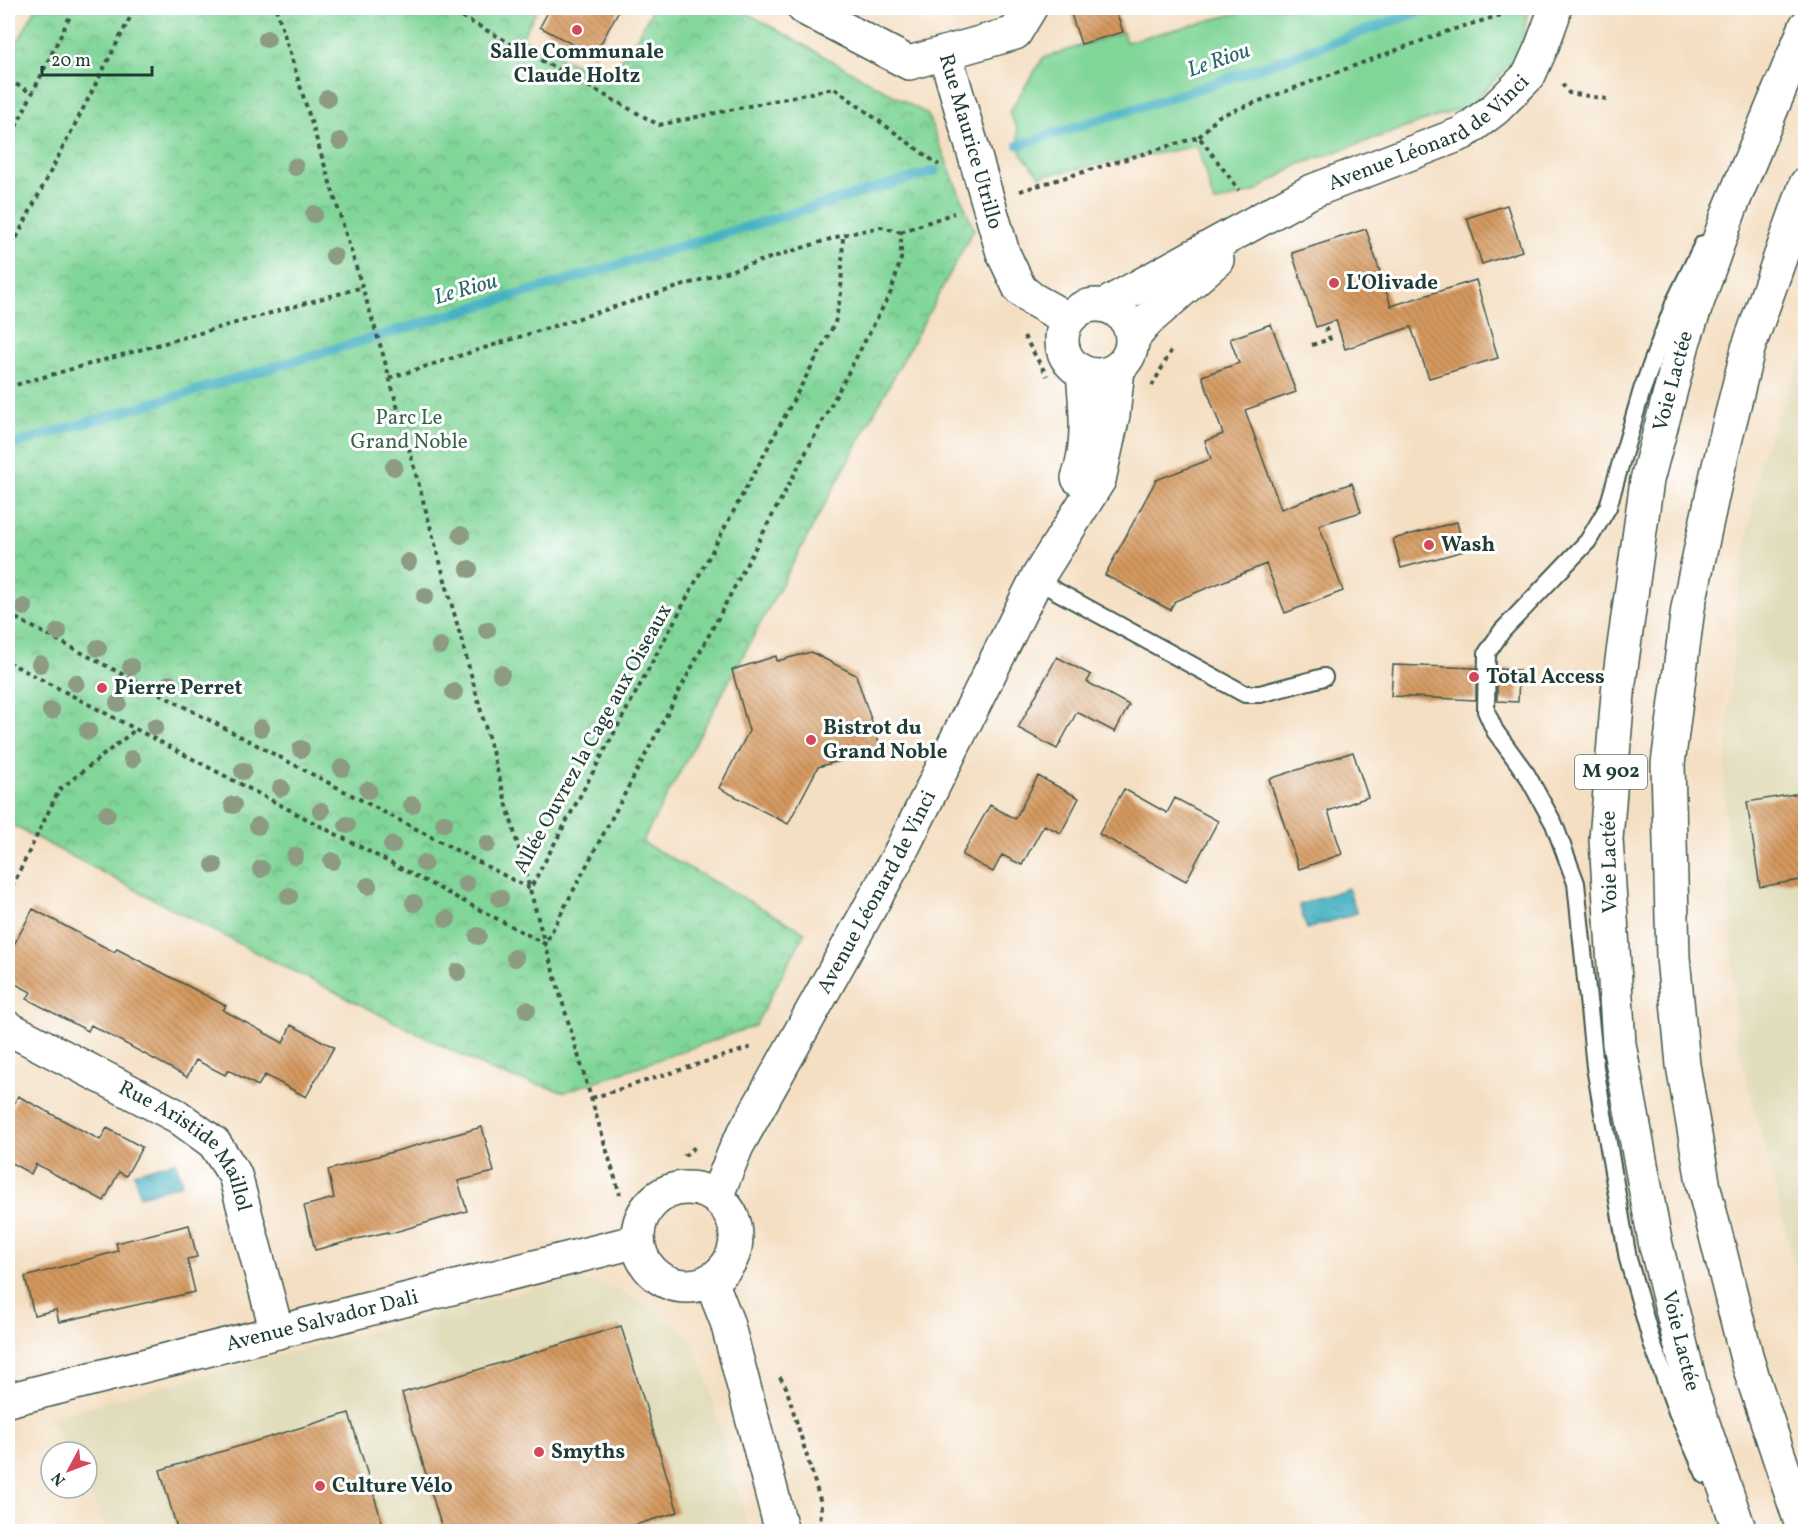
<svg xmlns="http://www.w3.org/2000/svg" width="1813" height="1539" font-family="Vollkorn,serif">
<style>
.built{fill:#e1dcba}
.grass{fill:#80d598;stroke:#508966;stroke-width:1.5}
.park{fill:url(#park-crowns);stroke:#508966;stroke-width:1.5}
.water{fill:url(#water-ripples);stroke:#32777b;stroke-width:1.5}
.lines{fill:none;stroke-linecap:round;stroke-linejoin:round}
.stream{stroke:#45b1c2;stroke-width:10}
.building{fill:url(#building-back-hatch)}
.lane-casing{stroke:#3f5549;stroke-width:20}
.street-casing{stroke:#3f5549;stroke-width:36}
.highway-casing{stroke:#3f5549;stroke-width:36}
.path{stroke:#3f5549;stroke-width:4;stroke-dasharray:4.5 4.5;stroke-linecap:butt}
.lane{stroke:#fff;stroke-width:16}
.street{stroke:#fff;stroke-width:33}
.highway{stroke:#fff;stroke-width:33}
.tree{fill:#8c9b82}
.poi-dot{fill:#d1495b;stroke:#fff;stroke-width:2}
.labels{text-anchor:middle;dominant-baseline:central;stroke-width:6;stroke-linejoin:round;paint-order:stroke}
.shield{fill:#fff;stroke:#627771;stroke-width:1.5}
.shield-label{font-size:20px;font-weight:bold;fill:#1f3d34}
.poi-label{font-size:21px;font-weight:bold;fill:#1f3d34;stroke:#fff;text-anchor:start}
.street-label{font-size:21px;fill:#1f3d34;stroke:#fff}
.park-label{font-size:21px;fill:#37634d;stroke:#fff}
.water-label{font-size:22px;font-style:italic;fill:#2c6666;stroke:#fff}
</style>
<defs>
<pattern id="park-crowns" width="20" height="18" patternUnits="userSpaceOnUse" patternTransform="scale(1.5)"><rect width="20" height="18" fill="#80d598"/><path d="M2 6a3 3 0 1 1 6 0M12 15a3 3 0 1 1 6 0" fill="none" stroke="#68ae7d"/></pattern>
<pattern id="water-ripples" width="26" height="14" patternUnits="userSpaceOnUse" patternTransform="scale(1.5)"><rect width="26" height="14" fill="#45b1c2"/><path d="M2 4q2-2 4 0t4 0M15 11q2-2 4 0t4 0" fill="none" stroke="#39919e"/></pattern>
<pattern id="building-back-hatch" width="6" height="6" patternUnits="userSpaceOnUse" patternTransform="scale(1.5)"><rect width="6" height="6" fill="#d5995f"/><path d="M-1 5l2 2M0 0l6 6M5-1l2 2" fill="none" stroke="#ac7e4f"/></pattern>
</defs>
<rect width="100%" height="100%" fill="#fff"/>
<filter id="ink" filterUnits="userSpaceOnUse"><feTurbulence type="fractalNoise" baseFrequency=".0167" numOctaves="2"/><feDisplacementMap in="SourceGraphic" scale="12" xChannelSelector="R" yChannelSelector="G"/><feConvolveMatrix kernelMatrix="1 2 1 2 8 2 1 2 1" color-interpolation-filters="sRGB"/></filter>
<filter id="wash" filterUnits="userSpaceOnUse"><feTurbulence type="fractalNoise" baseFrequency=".008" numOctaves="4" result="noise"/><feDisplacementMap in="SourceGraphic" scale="24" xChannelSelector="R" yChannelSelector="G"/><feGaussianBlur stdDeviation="1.35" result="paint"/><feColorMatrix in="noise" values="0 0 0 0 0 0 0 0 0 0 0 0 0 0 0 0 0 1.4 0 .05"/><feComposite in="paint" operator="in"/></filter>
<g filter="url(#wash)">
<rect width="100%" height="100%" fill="#f4dfc3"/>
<path class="built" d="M1805 351V1306L1737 1041 1724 785 1737 603 1760 458Z
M570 1279 614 1288 658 1312 690 1339 704 1369 749 1531H110L86 1488 87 1452H67L48 1417Z"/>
<path class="grass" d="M1257 8H1528L1521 52 1471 105 1298 165 1254 192 1214 203 1197 146 1040 176 1021 154 1017 128 1009 112 1043 58 1123 32 1126 42Z"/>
<path class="park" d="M36 8H538L522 38 605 79 632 46 653 8H738L927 114 974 229 642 842 805 932 755 1026 565 1092 499 1074 253 951 8 823V59Z"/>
<path class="water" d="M1348 888 1357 913 1307 929 1299 905Z
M176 1161 182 1184 140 1196 134 1173Z"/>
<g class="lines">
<path class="stream" d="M1019 145 1207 86 1430 8
M8 446 935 171"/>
</g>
<g id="blocks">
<path class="building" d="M550 8H620L594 56 540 27Z
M1069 8H1115L1123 32 1081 44Z
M1507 205 1522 251 1482 264 1467 218Z
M1366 229 1391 306 1476 280 1498 358 1429 378 1411 327 1345 349 1336 320 1316 327 1292 253Z
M1271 324 1296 392 1245 410 1281 509 1352 483 1361 512 1319 525 1343 591 1285 613 1266 564 1175 601 1170 610 1105 575 1156 480 1211 459 1205 441 1223 434 1202 376 1239 363 1230 339Z
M1457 522 1464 551 1401 568 1393 539Z
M811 652 856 675 881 749 818 767 788 824 719 788 749 731 732 670 776 656 777 661Z
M1057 657 1091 675 1087 682 1129 705 1115 732 1077 712 1057 749 1018 728Z
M1393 665 1476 668V700L1391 696Z
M1497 669 1519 670 1518 702 1497 701Z
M1353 752 1368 797 1328 811 1342 854 1299 869 1269 779Z
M1038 776 1079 798 1061 833 1044 825 1022 865 1002 855 993 872 962 855 990 805 1015 819Z
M1124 789 1167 813 1175 798 1218 821 1186 881 1099 834Z
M1806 792V879L1760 887 1747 802Z
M33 909 114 952 117 949 226 1006 223 1010 283 1043 291 1025 334 1047 306 1097 265 1075 258 1086 228 1070 225 1075 196 1060 187 1077 91 1025 88 1031 27 999 31 992 8 980V956Z
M18 1096 100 1140 107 1128 142 1147 126 1176 119 1172 104 1201 36 1164 31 1174 8 1161V1115Z
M482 1127 494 1172 458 1181 467 1211 388 1234V1232L361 1238 315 1250 304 1206 334 1198 328 1170Z
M189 1225 197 1257 187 1259 195 1292 59 1322 56 1310 34 1315 25 1277 118 1251 116 1243Z
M621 1326 678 1512 612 1532H443L402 1393Z
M349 1413 385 1532H178L160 1470Z"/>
</g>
</g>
<g filter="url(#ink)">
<use href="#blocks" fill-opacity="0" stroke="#3f5549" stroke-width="1.5"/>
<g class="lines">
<defs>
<path id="lane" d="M1703 244 1675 301 1642 390 1608 507 1588 541 1502 631 1487 653 1486 711 1495 731 1527 775 1554 824 1576 883 1595 1067 1628 1259 1652 1343 1677 1412 1705 1475
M1036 580 1245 694H1260L1324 677"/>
<g id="street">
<path d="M804 8 909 63 1015 33 1030 8"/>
<path id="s1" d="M945 53 1003 253 1020 289 1032 299 1068 319"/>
<circle cx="1097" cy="340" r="35"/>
<path id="s2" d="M1105 305 1310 192 1463 133 1495 109 1529 75 1542 46 1553 16 1554 8"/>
<path d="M1133 338 1148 320 1217 260"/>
<path d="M1078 478C1090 444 1086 407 1083 372"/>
<path id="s3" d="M8 1028 177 1116 214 1143 235 1175 277 1332"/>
<circle cx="687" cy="1237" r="49"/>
<path id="s4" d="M716 1197 737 1146 899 855 1036 580 1099 480 1113 415 1118 369"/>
<path d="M711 1281 727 1322 782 1532"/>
<path id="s5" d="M8 1400 638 1241"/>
</g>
<g id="highway">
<path id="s6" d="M1740 1532 1693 1394 1655 1241 1619 1044 1606 839 1619 682 1647 480 1684 340 1730 209 1806 26"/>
<path d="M1804 1532 1748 1363 1704 1188 1683 1065 1673 957 1668 764 1688 608 1717 474 1748 349 1806 184"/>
</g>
</defs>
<use href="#lane" class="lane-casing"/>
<use href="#street" class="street-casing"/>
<use href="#highway" class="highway-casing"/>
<path class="path" d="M276 8 382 351 545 944 620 1195
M446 8 659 125 834 88 939 165
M8 80 32 93
M1562 84 1569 93 1607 99
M1199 137 1219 116 1448 31 1511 12 1515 8
M8 143 74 8
M1020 191 1199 137 1239 190
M901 232 954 213
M8 254 135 8
M1024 336 1047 376
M1312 345 1330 339 1324 324
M389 378 843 235 881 227 901 232
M1152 386 1171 351
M8 387 363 287
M8 614 530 889 835 323 841 293 843 235
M8 662 545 944 891 292 901 259V232
M8 895 59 790 135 730
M592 1098 752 1047
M684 1156 698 1145
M780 1377 786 1387 821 1503 820 1532"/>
<use href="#lane" class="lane"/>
<use href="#street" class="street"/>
<use href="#highway" class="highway"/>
</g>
<g class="tree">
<circle cx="267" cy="39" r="9"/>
<circle cx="327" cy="99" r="9"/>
<circle cx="340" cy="141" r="9"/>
<circle cx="295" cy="167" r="9"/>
<circle cx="314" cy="214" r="9"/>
<circle cx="334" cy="256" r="9"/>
<circle cx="394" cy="467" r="9"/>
<circle cx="461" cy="535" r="9"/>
<circle cx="408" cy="562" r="9"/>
<circle cx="469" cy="569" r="9"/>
<circle cx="425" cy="596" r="9"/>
<circle cx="24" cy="607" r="9"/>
<circle cx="487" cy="630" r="9"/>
<circle cx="58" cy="632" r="9"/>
<circle cx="440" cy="646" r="9"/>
<circle cx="98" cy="648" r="9"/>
<circle cx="40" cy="664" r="9"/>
<circle cx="131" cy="667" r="9"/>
<circle cx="501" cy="674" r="9"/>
<circle cx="76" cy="683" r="9"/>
<circle cx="169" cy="684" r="9"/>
<circle cx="454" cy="692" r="9"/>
<circle cx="118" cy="703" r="9"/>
<circle cx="51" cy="711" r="9"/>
<circle cx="155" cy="727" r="9"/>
<circle cx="261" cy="728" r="9"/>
<circle cx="88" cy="731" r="9"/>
<circle cx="301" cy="749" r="9"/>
<circle cx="132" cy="759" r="9"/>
<circle cx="342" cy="768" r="9"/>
<circle cx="243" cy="771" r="9"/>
<circle cx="281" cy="788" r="9"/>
<circle cx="368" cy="790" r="9"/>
<circle cx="233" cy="805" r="9"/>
<circle cx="412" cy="805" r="9"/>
<circle cx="321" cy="811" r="9"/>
<circle cx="107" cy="814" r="9"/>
<circle cx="444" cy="823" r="9"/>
<circle cx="347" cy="825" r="9"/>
<circle cx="258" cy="826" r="9"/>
<circle cx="487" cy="844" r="9"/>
<circle cx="392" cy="845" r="9"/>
<circle cx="295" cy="856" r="9"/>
<circle cx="332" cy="861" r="9"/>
<circle cx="424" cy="863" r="9"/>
<circle cx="214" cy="865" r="9"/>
<circle cx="261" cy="869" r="9"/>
<circle cx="466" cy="884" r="9"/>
<circle cx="368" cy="886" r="9"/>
<circle cx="289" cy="896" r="9"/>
<circle cx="500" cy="898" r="9"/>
<circle cx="414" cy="903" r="9"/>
<circle cx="447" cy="919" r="9"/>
<circle cx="478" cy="936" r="9"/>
<circle cx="515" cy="958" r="9"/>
<circle cx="458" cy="972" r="9"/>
<circle cx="527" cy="1010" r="9"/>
</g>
</g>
<g class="poi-dot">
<circle cx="577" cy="30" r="6"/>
<circle cx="1334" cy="283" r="6"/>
<circle cx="1429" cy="545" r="6"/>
<circle cx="1474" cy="677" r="6"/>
<circle cx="102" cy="688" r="6"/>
<circle cx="811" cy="740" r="6"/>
<circle cx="539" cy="1452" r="6"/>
<circle cx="320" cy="1486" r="6"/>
</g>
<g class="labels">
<rect class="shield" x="1575" y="755" width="72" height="34" rx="4.5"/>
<g class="shield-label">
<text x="1611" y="772">M 902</text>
</g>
<g class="poi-label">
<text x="577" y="52" text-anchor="middle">Salle Communale<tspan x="577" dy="24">Claude Holtz</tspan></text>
<text x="1346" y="283">L'Olivade</text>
<text x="1441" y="545">Wash</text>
<text x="1486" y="677">Total Access</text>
<text x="114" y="688">Pierre Perret</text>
<text x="823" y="728">Bistrot du<tspan x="823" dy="24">Grand Noble</tspan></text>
<text x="551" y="1452">Smyths</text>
<text x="332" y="1486">Culture Vélo</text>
</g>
<g class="street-label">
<text stroke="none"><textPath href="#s2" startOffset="368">Avenue Léonard de Vinci</textPath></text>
<text stroke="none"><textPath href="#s1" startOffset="92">Rue Maurice Utrillo</textPath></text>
<text stroke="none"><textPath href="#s6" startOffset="1173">Voie Lactée</textPath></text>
<text transform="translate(593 739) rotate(-61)">Allée Ouvrez la Cage aux Oiseaux</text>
<text transform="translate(1610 862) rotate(-91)">Voie Lactée</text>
<text stroke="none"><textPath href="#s4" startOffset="345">Avenue Léonard de Vinci</textPath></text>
<text stroke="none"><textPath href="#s3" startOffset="219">Rue Aristide Maillol</textPath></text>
<text stroke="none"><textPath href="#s5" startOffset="324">Avenue Salvador Dali</textPath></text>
<text transform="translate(1680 1341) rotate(76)">Voie Lactée</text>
</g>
<g class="park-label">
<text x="409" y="418">Parc Le<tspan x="409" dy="24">Grand Noble</tspan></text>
</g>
<g class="water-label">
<text transform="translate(1219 61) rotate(-19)">Le Riou</text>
<text transform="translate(466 290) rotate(-16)">Le Riou</text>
</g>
</g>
<rect width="1813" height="1539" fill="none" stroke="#fff" stroke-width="30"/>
<g transform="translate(69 1470) rotate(229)"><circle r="28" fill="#ffffff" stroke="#a5b1ae" stroke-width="1.5"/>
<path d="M0-4.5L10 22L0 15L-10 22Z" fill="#d1495b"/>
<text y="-9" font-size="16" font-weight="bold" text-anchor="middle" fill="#1f3d34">N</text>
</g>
<path d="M42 66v9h110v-9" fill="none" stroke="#1f3d34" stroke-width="3"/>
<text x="51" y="66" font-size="18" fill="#1f3d34" stroke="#ffffff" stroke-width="4.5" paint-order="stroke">20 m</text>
</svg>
